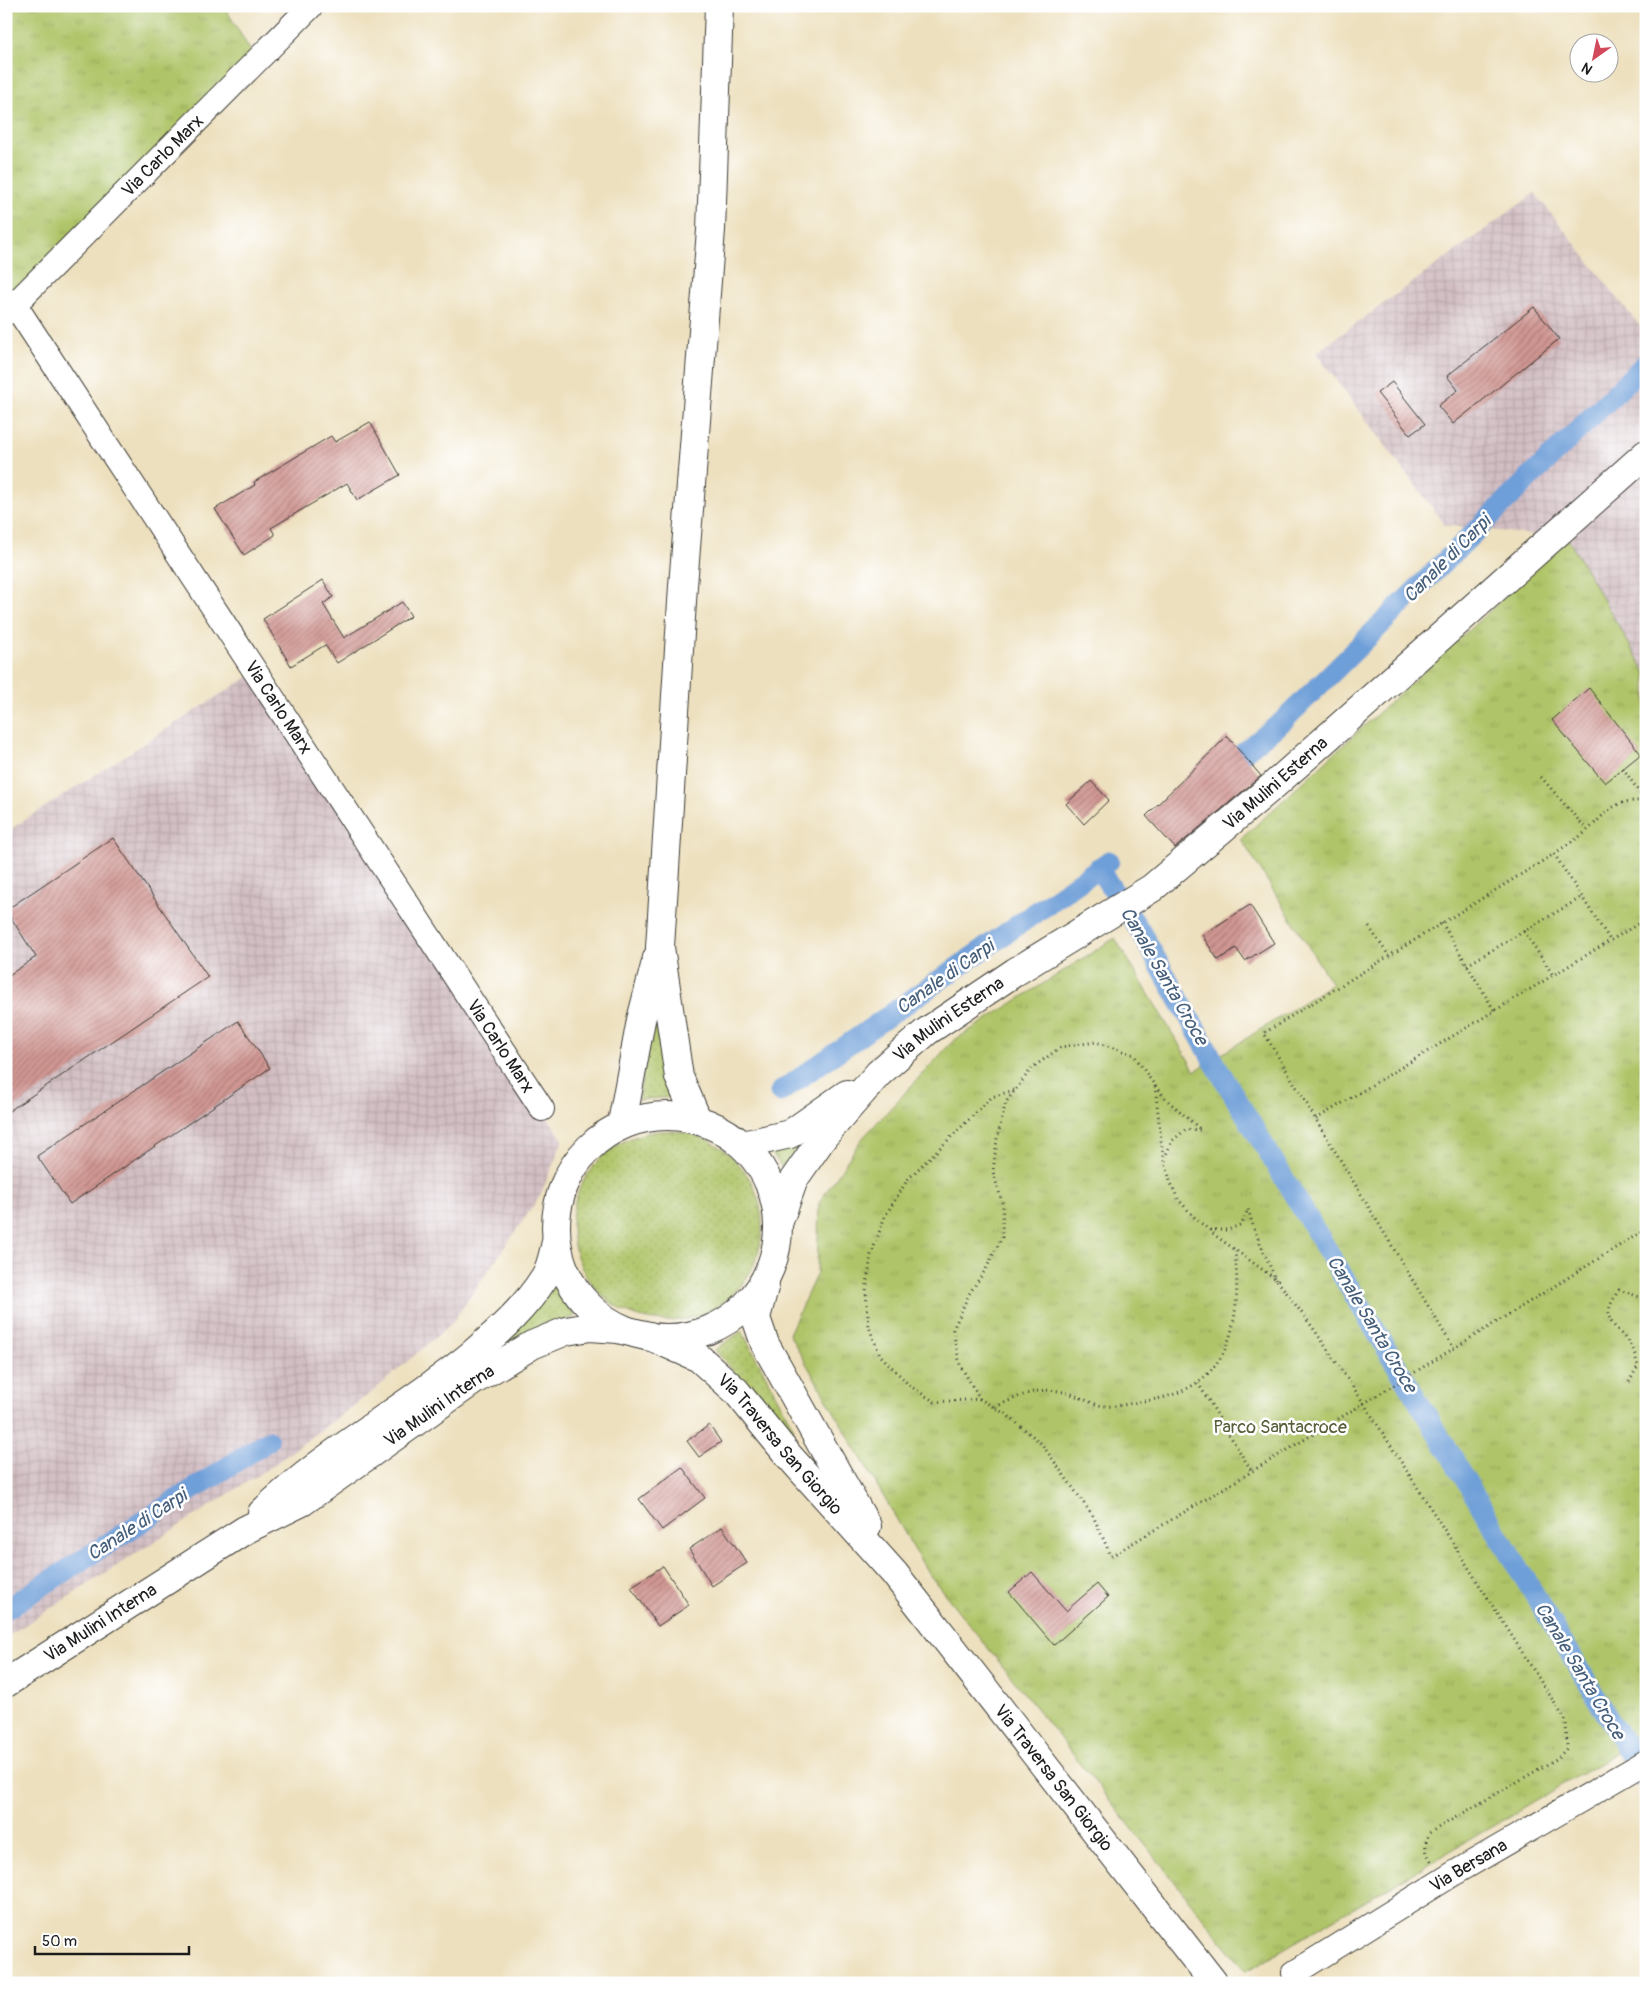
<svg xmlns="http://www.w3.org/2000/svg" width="1652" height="1989" font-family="Pangolin,sans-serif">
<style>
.industrial{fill:url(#industrial-grid)}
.grass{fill:url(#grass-dots);stroke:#667042}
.park{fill:url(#park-tufts);stroke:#667042}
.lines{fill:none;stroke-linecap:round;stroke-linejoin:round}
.canal{stroke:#6e9fd8;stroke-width:21}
.building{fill:url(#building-hatch)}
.minor-casing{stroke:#3b3934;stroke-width:26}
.major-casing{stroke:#3b3934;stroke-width:30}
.path{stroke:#3b3934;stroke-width:3;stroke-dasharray:1 4;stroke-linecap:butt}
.minor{stroke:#fff;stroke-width:24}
.major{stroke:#fff;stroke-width:28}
.labels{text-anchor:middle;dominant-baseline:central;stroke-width:5;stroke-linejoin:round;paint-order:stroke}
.street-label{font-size:18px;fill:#1c1c1c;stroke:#fff}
.park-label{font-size:18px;fill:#575f3a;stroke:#fff}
.water-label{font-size:19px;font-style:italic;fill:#455e7a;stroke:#fff}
</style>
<defs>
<pattern id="industrial-grid" width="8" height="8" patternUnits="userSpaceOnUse" patternTransform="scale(1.25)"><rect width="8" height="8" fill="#d2bec2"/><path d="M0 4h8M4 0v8" fill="none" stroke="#b4a3a6"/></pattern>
<pattern id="grass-dots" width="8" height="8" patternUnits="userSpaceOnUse" patternTransform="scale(1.25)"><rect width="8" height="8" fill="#afc468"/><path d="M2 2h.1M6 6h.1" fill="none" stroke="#96a85a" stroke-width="1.8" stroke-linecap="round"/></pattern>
<pattern id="park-tufts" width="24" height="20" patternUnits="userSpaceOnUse" patternTransform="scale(1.25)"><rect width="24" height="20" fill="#afc468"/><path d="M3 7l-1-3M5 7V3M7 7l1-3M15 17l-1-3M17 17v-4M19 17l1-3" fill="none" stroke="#96a85a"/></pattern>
<pattern id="building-hatch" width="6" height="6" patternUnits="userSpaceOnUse" patternTransform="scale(1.25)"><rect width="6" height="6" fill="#d19793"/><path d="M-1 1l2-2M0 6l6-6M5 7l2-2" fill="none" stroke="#a97a77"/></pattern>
</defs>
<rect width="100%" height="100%" fill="#fff"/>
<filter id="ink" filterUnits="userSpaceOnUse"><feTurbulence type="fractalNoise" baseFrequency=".02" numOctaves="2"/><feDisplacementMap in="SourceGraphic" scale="10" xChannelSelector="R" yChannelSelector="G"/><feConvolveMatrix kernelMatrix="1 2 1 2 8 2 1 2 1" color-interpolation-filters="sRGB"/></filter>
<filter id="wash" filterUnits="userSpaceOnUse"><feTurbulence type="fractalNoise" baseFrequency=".0096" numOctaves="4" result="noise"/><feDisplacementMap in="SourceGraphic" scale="20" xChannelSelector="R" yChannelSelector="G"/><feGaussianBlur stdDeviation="1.12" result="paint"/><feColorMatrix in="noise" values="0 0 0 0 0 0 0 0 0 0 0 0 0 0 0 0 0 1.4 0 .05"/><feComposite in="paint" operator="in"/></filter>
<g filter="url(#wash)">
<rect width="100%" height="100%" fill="#ede0be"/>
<path class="industrial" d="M1535 193 1646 334V673L1568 539 1445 525 1316 353Z
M251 675 563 1140 540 1196 452 1323 372 1392 272 1466 6 1637V832Z"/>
<path class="grass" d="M652 1026 657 1028 663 1067 673 1097 638 1100Z
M572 1226a95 95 0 1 1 190 0a95 95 0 1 1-190 0Z
M797 1144 800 1145 784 1171 770 1150Z
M552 1283 563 1302 575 1316 495 1353 491 1350Z
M742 1331 794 1429 790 1435 785 1434 759 1400 715 1350Z"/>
<path class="park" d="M6 6H224L259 65 6 308Z
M1568 539 1646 673V1736L1246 1971 928 1573 789 1334 817 1273 819 1203 861 1140 953 1041 1115 938 1195 1071 1332 984 1241 839Z"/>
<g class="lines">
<path class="canal" d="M1244 752 1282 722 1646 363
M1098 868 1139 929 1220 1072 1646 1780
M780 1092 1109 861
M6 1609 268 1441"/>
</g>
<g id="blocks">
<path class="building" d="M1534 307 1559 339 1453 424 1438 406 1458 390 1447 376Z
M1392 382 1425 424 1410 435 1377 393Z
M370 422 400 475 357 500 347 483 271 528 275 535 244 555 215 509 255 485 254 482 331 436 335 442Z
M323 580 333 597 323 604 344 638 402 602 411 616 337 663 325 645 291 666 263 619Z
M1589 688 1641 754 1605 783 1552 720Z
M1227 736 1261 776 1175 848 1146 816Z
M1091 781 1109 800 1084 824 1066 804Z
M113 838 208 977 6 1113V977L36 957 6 910Z
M1250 905 1274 943 1245 961 1236 948 1218 960 1202 935Z
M238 1021 270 1068 70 1204 37 1156Z
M709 1425 721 1442 699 1457 687 1441Z
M682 1467 705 1498 662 1530 639 1499Z
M722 1527 747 1563 712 1586 689 1549Z
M663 1566 689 1605 658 1626 631 1587Z
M1032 1572 1066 1611 1097 1584 1108 1597 1054 1645 1009 1592Z"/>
</g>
</g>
<g filter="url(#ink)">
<use href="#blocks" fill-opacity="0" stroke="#3b3934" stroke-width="1"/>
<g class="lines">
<defs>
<g id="minor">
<path id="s1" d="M15 305 542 1109"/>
<path id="s2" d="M6 313 311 6"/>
<path id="s3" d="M1294 1973 1453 1874 1646 1762"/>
</g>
<g id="major">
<circle cx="667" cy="1227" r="111"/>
<path d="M697 1119 679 1077 660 947 683 586 711 230 719 6"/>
<path d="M622 1123 641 1020 657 958"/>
<path d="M743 1145 790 1134 847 1094"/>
<path id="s4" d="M778 1224 794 1179 824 1136 878 1074 898 1056 926 1032 1015 972 1152 888 1274 785 1646 454"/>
<path d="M765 1284 756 1318 765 1344 867 1526"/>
<path d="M262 1513C324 1452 404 1410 471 1355 498 1332 525 1308 544 1278 551 1268 553 1254 556 1242"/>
<path id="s5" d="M6 1683 245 1530 302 1502 473 1381 532 1345 566 1331 590 1327 618 1329 649 1336 699 1358 736 1391 788 1455 894 1573 1214 1983"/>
</g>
</defs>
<use href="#minor" class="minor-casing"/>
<use href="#major" class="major-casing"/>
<path class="path" d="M1623 768 1645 801
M1541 777 1587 830
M1554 854 1610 940
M1442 923 1494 1010
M1369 927 1389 956
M1524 931 1553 975
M1467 965 1582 897
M1155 1086 1167 1100 1201 1130 1186 1129 1172 1141 1165 1157
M1316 1119 1646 919
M1210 1230H1228L1242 1224 1248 1209 1254 1229 1276 1280
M1454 1349 1264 1033 1554 854C1563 847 1574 841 1583 834 1607 814 1610 799 1646 801
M1629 1382 1638 1366C1636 1359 1634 1349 1630 1344 1612 1321 1599 1320 1619 1290L1646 1299
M1198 1383 1252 1472
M980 1399 935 1402 910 1386 880 1355 869 1327 866 1292 871 1255 885 1216 908 1179 992 1097 1014 1090
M995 1407C1024 1394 1042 1384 1074 1395 1084 1399 1096 1406 1106 1406 1118 1407 1132 1403 1144 1401 1231 1390 1242 1325 1235 1251
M1431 1861C1425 1851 1424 1844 1429 1833L1558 1758 1567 1748 1566 1721 1363 1402 1313 1328 1277 1280 1216 1236 1195 1218 1178 1199 1170 1181 1162 1148 1155 1086 1134 1055 1096 1042 1061 1047 1032 1068 1006 1102 997 1139 993 1172 1003 1205 1002 1237 986 1269 969 1294 953 1330 960 1365 980 1399 1007 1415 1041 1443 1093 1516 1111 1556C1290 1449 1469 1340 1646 1229"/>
<use href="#minor" class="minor"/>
<use href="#major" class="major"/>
</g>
</g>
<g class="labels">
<g class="street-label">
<text stroke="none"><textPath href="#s2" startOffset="222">Via Carlo Marx</textPath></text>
<text stroke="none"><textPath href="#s1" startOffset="481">Via Carlo Marx</textPath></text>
<text stroke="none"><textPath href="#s4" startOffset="676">Via Mulini Esterna</textPath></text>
<text stroke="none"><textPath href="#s4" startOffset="272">Via Mulini Esterna</textPath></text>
<text stroke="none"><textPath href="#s1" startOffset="886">Via Carlo Marx</textPath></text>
<text stroke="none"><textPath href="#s5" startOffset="515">Via Mulini Interna</textPath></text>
<text stroke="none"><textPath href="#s5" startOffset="920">Via Traversa San Giorgio</textPath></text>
<text stroke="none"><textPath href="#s5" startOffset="112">Via Mulini Interna</textPath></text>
<text stroke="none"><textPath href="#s5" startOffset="1352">Via Traversa San Giorgio</textPath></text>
<text stroke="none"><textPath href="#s3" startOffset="205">Via Bersana</textPath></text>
</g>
<g class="park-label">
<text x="1280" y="1427">Parco Santacroce</text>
</g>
<g class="water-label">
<text transform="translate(1447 559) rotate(-45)">Canale di Carpi</text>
<text transform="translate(1164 976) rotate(60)">Canale Santa Croce</text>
<text transform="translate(945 977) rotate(-35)">Canale di Carpi</text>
<text transform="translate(1372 1324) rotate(59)">Canale Santa Croce</text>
<text transform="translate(137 1525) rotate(-33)">Canale di Carpi</text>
<text transform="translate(1580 1671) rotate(59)">Canale Santa Croce</text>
</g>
</g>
<rect width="1652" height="1989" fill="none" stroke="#fff" stroke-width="25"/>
<g transform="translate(1594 58) rotate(213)"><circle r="24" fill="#ffffff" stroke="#a4a4a4"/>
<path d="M0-4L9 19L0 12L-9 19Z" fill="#d1495b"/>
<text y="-8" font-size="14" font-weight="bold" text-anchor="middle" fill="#1c1c1c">N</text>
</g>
<path d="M35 1946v8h154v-8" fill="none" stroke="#1c1c1c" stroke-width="2.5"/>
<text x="42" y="1946" font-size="15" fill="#1c1c1c" stroke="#ffffff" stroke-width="4" paint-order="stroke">50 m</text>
</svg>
